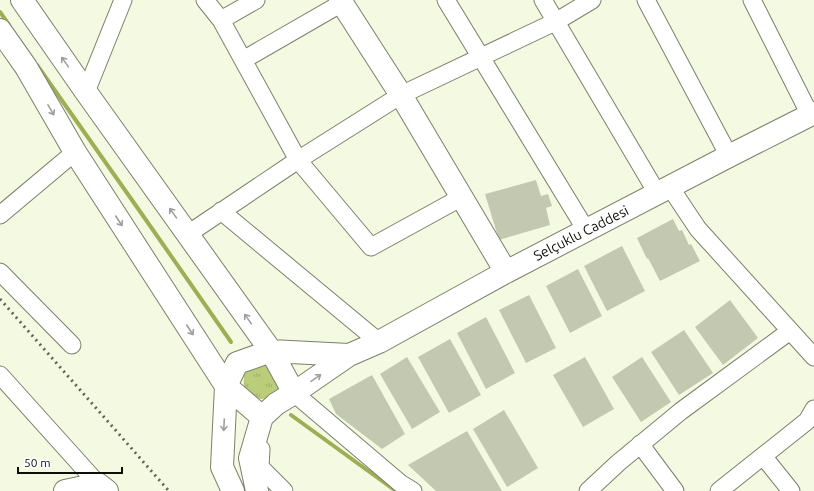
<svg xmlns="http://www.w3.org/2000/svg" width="814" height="491" font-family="Ubuntu,sans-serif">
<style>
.grass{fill:url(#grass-tufts)}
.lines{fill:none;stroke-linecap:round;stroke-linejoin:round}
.stream{stroke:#9dae55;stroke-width:4}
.building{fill:#c3c9b1}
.street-casing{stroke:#7b806a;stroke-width:19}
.secondary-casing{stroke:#7b806a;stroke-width:24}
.street{stroke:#fff;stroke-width:17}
.secondary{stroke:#fff;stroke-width:22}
.rail{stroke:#606456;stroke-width:3;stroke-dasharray:2 4;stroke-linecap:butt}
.oneway{stroke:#9e9f9c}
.labels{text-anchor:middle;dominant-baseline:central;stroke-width:4;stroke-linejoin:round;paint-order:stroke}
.street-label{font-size:14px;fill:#0d0f07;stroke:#fff}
</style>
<defs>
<pattern id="grass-tufts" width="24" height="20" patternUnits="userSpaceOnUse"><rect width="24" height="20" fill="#bbcc7a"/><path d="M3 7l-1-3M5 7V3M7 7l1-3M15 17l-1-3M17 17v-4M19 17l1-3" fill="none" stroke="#a0ae68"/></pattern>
</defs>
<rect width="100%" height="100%" fill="#f4fae2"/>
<path class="grass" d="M265 362 279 387C266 410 237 397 245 372Z"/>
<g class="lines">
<path class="stream" d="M0 12 9 25
M37 65 146 220 231 342
M291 415 396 491"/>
</g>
<path class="building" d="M536 180 541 196 548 194 552 206 546 208 550 225 499 240 485 194Z
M673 219 679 231 682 230 689 245 691 244 700 261 660 281 648 258 647 259 637 238Z
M622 246 645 291 607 311 584 266Z
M578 269 602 316 570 333 546 286Z
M529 295 556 348 526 363 499 310Z
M730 300 758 338 723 365 695 327Z
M486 317 515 373 486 389 457 333Z
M684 330 713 373 679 395 651 352Z
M450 339 481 395 449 413 418 357Z
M407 357 440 412 412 429 380 374Z
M585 357 614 409 583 427 553 375Z
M642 357 671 402 641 422 612 377Z
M372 375 405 434 382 449 336 414 329 399Z
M504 410 538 468 507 487 473 429Z
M467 431 502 491H436L408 465Z"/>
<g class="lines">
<defs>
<path id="street" d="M205 0 221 20 298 160 371 247 462 197
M446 0 586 230
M543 0 657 193
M646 0 729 156
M752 0 810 115
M221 20 256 0
M243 60 342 3
M86 92 123 0
M670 187 698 229 814 357
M221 211 379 342
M0 215 75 152
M188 234 298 160 401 95 557 21 592 0
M0 272 72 345
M0 375 98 484
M294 393 400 483 413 491
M640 444 675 491
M261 449 260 467 284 491
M763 456 791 491
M588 491 618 463 681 411 790 331
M719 491 807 421 814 409"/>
<path id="secondary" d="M22 0 86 92 271 351 294 393
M340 0 401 95 506 272
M0 30 26 67 75 152 226 386 262 417
M262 417 276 404 294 393 349 355 379 342 506 272 729 156 814 113
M65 491 98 484 107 491
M233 491 222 467 226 386 237 363 271 351 349 355
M257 491 250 458 262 417"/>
</defs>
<use href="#street" class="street-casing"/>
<use href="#secondary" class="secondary-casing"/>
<use href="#street" class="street"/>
<use href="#secondary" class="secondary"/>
<path class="rail" d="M0 299 169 491"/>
</g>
<defs><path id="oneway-shaft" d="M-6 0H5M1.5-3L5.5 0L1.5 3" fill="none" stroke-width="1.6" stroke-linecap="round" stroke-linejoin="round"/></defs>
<g class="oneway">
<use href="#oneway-shaft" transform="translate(65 62) rotate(-125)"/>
<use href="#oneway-shaft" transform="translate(51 110) rotate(60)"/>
<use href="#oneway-shaft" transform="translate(173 213) rotate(-126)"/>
<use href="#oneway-shaft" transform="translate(119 221) rotate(57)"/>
<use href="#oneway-shaft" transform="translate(248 319) rotate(-125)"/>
<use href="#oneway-shaft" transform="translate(190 330) rotate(57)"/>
<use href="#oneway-shaft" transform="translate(316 378) rotate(-35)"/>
<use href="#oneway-shaft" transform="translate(224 425) rotate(93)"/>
</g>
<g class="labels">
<g class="street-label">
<text transform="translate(581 233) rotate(-27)">Selçuklu Caddesi</text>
</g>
</g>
<path d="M18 467v6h104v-6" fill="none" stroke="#0d0f07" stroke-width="2"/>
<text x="24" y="467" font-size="12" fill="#0d0f07" stroke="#ffffff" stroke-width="3" paint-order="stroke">50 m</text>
</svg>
